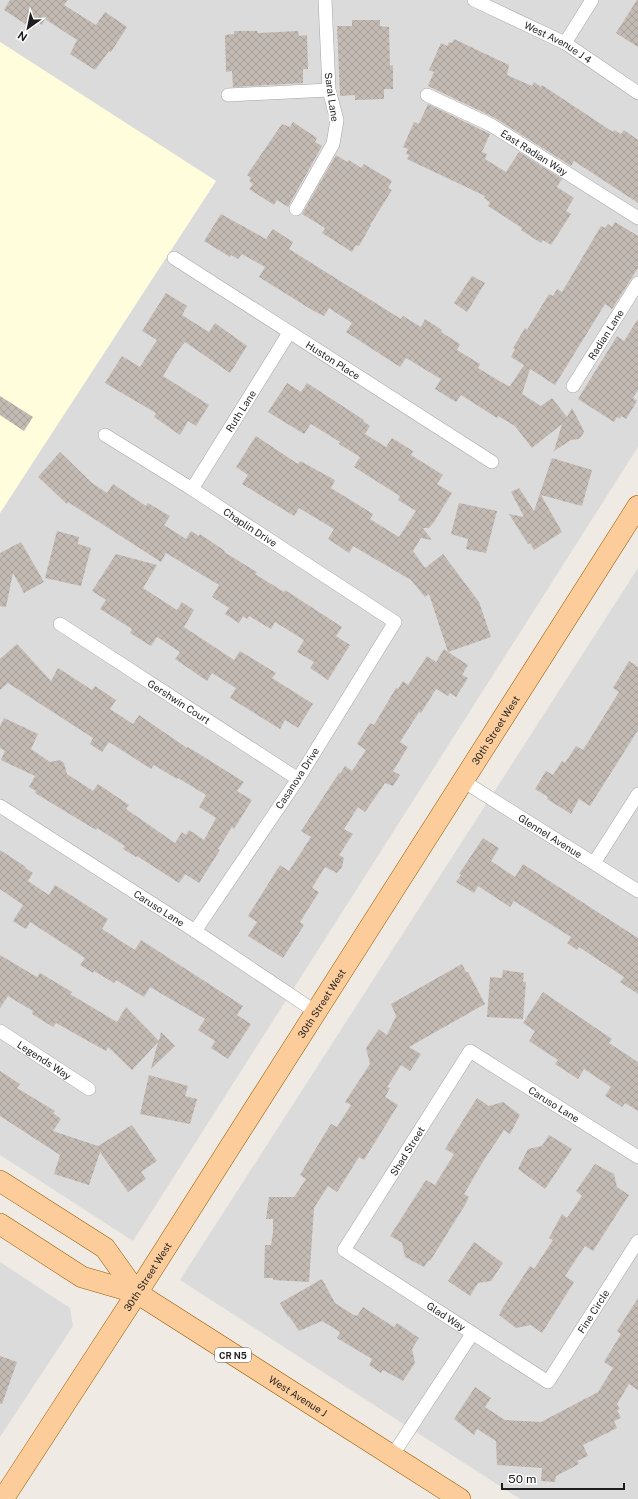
<svg xmlns="http://www.w3.org/2000/svg" width="638" height="1499" font-family="'Public Sans',sans-serif">
<style>
.residential{fill:#dcdbdb}
.education{fill:#fffddc}
.building{fill:url(#building-cross-hatch)}
.lines{fill:none;stroke-linecap:round;stroke-linejoin:round}
.street-casing{stroke:#a5a5a5;stroke-width:14}
.primary-casing{stroke:#975e00;stroke-width:22}
.street{stroke:#fff;stroke-width:13}
.primary{stroke:#fccd9b;stroke-width:21}
.labels{text-anchor:middle;dominant-baseline:central;stroke-width:4;stroke-linejoin:round;paint-order:stroke}
.shield{fill:#fff;stroke:#626262;stroke-width:1}
.shield-label{font-size:9px;font-weight:bold;fill:#1e1e1e}
.street-label{font-size:10px;fill:#1e1e1e;stroke:#fff}
</style>
<defs>
<pattern id="building-cross-hatch" width="8" height="8" patternUnits="userSpaceOnUse"><rect width="8" height="8" fill="#c3bab3"/><path d="M0 0l8 8M0 8l8-8" fill="none" stroke="#a79f9a"/></pattern>
</defs>
<rect width="100%" height="100%" fill="#efeae4"/>
<path class="residential" d="M0 0H638V447L133 1241 0 1155V513L216 181 0 42Z
M638 568V1499H520L180 1280Z
M0 1262 70 1308 73 1326 0 1437Z"/>
<path class="education" d="M0 42 216 181 0 513Z"/>
<path class="building" d="M10 0H68L64 5 96 25 105 12 127 27 111 52 109 51 95 70 70 54 77 40 45 19 42 25 38 22 33 29 4 10Z
M637 0H638V47L616 33Z
M352 20H380V26L389 27 390 66 393 65V89H384V99L355 100V95L340 96 337 26H352Z
M234 31H257L258 33 298 31 299 36 307 35 308 69H303V83L233 87 232 71 226 72 225 35 234 34Z
M454 39 509 65 507 75 532 86 534 82 541 87 542 85 613 132 614 130 621 134 624 130 638 140V203L574 161 571 166 495 118 428 86 434 72 429 70 441 43 447 46 449 42 452 43Z
M428 104 490 134 482 152 487 154 485 159 506 172 519 152 562 179 557 187 574 198 566 211 571 214 551 245 543 240 541 243 521 230 522 228 488 206 490 202 484 198 485 196 407 159 409 155 406 154 408 149 403 147 414 122 419 124Z
M293 122 317 138 315 142 322 146 288 207 277 200 274 205 249 189 253 184 249 181 251 178 247 175 282 124 290 127Z
M336 155 347 162 349 160 361 168 364 164 392 181 388 188 392 190 370 225H371L359 246 356 245 352 252 322 233 325 228 302 214Z
M221 214 266 239 273 229 293 242 289 249 401 319 403 316 421 327 425 319 442 330 441 332 460 344 457 350 480 364 478 368 508 386H510L524 365 511 357 515 349 513 348 525 328 527 330 549 294 553 296 557 289 562 292 601 226 605 228 608 224 612 227 615 222 638 236V268L612 309 605 304 555 385 530 369 522 394 541 406 552 398 567 417 572 408 584 431 583 434 579 439 571 440 554 451 562 424 532 448 515 426 498 416 497 418 461 395 456 402 435 389 441 379 406 358 400 367 346 332 352 323 329 308 324 316 312 310 259 277 265 267 242 254 238 259 231 255 230 257 204 241Z
M472 276 485 283 467 312 454 303Z
M166 293 187 306 182 315 209 332 215 323 247 346 230 373 185 342 177 352 163 376 209 405 196 426 188 421 180 435 154 417 156 413 105 383 122 356 140 367 157 340 142 331Z
M638 319V390L633 398 637 401 626 419 621 416 620 419 617 417 614 422 578 399 617 336 624 341Z
M287 383 301 392 307 383 364 420 363 421 370 426 365 434 386 447 392 438 413 451 411 455 443 475 437 484 452 493 434 522 429 528H423L432 540 421 538 413 551 425 568 443 554 479 602 491 637 448 652 468 665 462 675 468 678 456 697 450 693 448 696 436 689 421 713 419 712 400 742 408 747 393 771 400 775 393 786 385 783 365 812 358 807 344 829 353 834 339 855 344 858 342 867 337 873 325 867 312 888 319 892 300 922 304 925 283 958 248 936 257 922 248 916 280 865 289 871 311 837 301 831 339 773 340 774 345 766 352 771 366 750 357 744 370 723 374 725 396 688 398 689 403 681 408 685 427 656 436 662 444 649 448 652 429 594 425 597 411 580 353 546 349 553 328 539 334 529 299 508 294 516 242 484 248 475 236 467 256 436 298 464 300 461 335 480 331 488 373 514 370 519 399 537 416 511 398 500 400 496 354 467 360 457 339 444 340 442 311 424 304 434 268 412Z
M0 396 33 417 24 431 0 415Z
M60 452 92 483 107 493 113 484 146 506 148 503 170 516 164 525 186 539 191 531 199 536 200 534 225 551 224 552 257 572 255 574 284 592 285 590 342 627 336 636 350 645 328 680 310 668 314 662 297 652 304 640 275 622 271 629 249 616 247 619 243 616 239 623 225 614 229 608 212 597 219 585 166 553 161 562 68 502 67 504 38 477Z
M552 458 592 470 582 506 541 495 562 532 534 550 530 543 528 544 509 514 524 517 511 492 519 488 534 511Z
M459 503 497 511 486 553 466 549 468 539 451 534Z
M57 531 79 537 78 544 91 548 81 586 45 578Z
M21 542 44 582 24 593 13 573 6 607 0 606V553Z
M116 554 157 565 143 588 177 610 182 602 194 610 184 627 234 660 240 651 276 673 272 678 313 704 298 728 285 720 280 729 230 698 236 688 212 673 207 681 175 659 180 652 157 637 151 646 130 633 132 629 100 609 106 600 92 591Z
M17 644 51 681 58 668 92 690 95 686 116 700 110 709 133 724 139 715 187 748 188 747 244 782 237 791 252 800 234 829 232 827 218 849 220 850 199 883 185 874 179 883 137 856 136 857 123 849 125 846 97 828 96 830 35 793 36 791 29 787 35 776 1 760 5 751 0 748V726L4 718 38 734 31 749 50 762 60 760 64 763 67 774 93 791 98 784 129 805 126 809 175 843 182 832 186 835 189 830 204 840 216 818 199 807 206 795 178 778 177 779 154 765 151 769 109 742 102 752 90 744 93 738 8 683 0 690V659Z
M629 661 638 667V730L590 806 579 799 571 814 547 799 548 797 535 789 546 771 553 775 562 761 565 763 576 746 583 750 619 692 613 688Z
M483 838 499 848 491 861 515 877 523 864 638 938V994L620 982 624 977 579 947 577 950 567 943 571 937 514 901 510 907 478 886 474 893 456 882 461 875 459 874Z
M0 850 26 867 25 868 33 873 28 881 49 895 55 885 108 919 102 929 135 950 141 940 243 1006 237 1015 251 1024 228 1059 211 1048 215 1041 198 1030 205 1019 150 987 144 997 116 980 114 983 94 971 93 973 80 965 85 958 64 944 30 922 26 929 13 921 23 905 0 889Z
M0 955 37 977 40 973 72 992 70 994 117 1022 126 1007 159 1041 161 1032 175 1046 151 1069 158 1042 132 1070 108 1047 106 1051 56 1023 53 1027 32 1014 33 1011 8 996 0 1008Z
M462 964 466 972H468L485 1004 409 1047 421 1054 410 1071 401 1065 387 1087 390 1088 385 1097 398 1105 364 1160 359 1157 337 1192 328 1186 314 1208 309 1282 273 1280V1278H264L265 1245H271L273 1232V1219H266L269 1197H294L306 1179 300 1175 324 1135 331 1124 337 1127 351 1105 345 1102 370 1064 366 1048 379 1029 387 1035 396 1016 391 1004Z
M503 970 524 973 523 982H526L523 1019 487 1017 490 977 502 978Z
M543 992 612 1039 609 1043 638 1062V1111L625 1103 622 1107 605 1096 611 1087 584 1069 578 1079 555 1064 558 1060 529 1041 535 1031 523 1023Z
M0 1071 20 1084 17 1088 55 1111 53 1113 61 1119 53 1131 98 1146 132 1125 157 1161 141 1172 146 1179 128 1192 100 1152 89 1185 54 1174 60 1155 0 1116Z
M149 1075 188 1086 185 1096 197 1099 190 1124 140 1114Z
M477 1098 489 1106 503 1102 520 1115 510 1134 504 1130 484 1160 464 1194 469 1197 465 1205 430 1261 429 1260 424 1267 405 1257 402 1243 390 1236 426 1180 435 1185 454 1154 445 1149Z
M549 1135 572 1149 545 1189 518 1169 528 1149 542 1146Z
M595 1164 614 1174 617 1187 629 1195 593 1251 585 1246 565 1276 574 1282 542 1333 531 1325 516 1328 499 1315 503 1307 530 1266 534 1269 553 1240 549 1238 562 1214 567 1218 582 1196 576 1191Z
M474 1242 503 1263 491 1281 478 1283 470 1296 448 1281Z
M322 1279 335 1303 352 1314 357 1316 363 1307 394 1327 397 1323 419 1338 412 1349 415 1363 403 1381 383 1370 381 1373 369 1365 372 1359 337 1338 340 1332 322 1321 299 1331 289 1316 288 1317 280 1303Z
M638 1298V1390L629 1384 617 1404 620 1409 617 1410 621 1418 614 1421 617 1428 583 1445 588 1456 577 1461 579 1464 556 1476 555 1482 541 1481 542 1468 497 1465 496 1441 477 1429 474 1435 454 1419 475 1387 491 1398 485 1407 505 1420 541 1422 598 1392 613 1368 604 1362 621 1334 617 1331Z
M0 1356 17 1362 2 1404H0Z"/>
<g class="lines">
<defs>
<g id="street">
<path id="s1" d="M474 0 565 43 638 93"/>
<path d="M565 43 592 0"/>
<path d="M228 95 329 90"/>
<path id="s2" d="M427 95 491 125 638 218"/>
<path d="M296 209 333 144 337 120 329 90 325 0"/>
<path id="s3" d="M174 258 492 462"/>
<path id="s4" d="M573 386 638 283"/>
<path id="s5" d="M105 435 192 489 395 622 298 779 195 931"/>
<path id="s6" d="M192 489 289 333"/>
<path id="s7" d="M60 624 298 779"/>
<path id="s8" d="M463 781 638 891"/>
<path id="s9" d="M0 806 195 931 316 1012"/>
<path d="M594 863 638 794"/>
<path id="s10" d="M0 1031 89 1089"/>
<path id="s11" d="M638 1157 470 1051 344 1250 548 1382 638 1241"/>
<path d="M392 1456 472 1334"/>
</g>
<g id="primary">
<path d="M0 1181 105 1248 137 1293"/>
<path id="s12" d="M0 1224 82 1277 137 1293 460 1499"/>
<path id="s13" d="M3 1499 137 1293 638 506"/>
</g>
</defs>
<use href="#street" class="street-casing"/>
<use href="#primary" class="primary-casing"/>
<use href="#street" class="street"/>
<use href="#primary" class="primary"/>
</g>
<g class="labels">
<rect class="shield" x="215" y="1348" width="36" height="14" rx="3"/>
<g class="shield-label">
<text x="233" y="1355">CR N5</text>
</g>
<g class="street-label">
<text stroke="none"><textPath href="#s1" startOffset="94">West Avenue J 4</textPath></text>
<text transform="translate(332 97) rotate(82)">Saral Lane</text>
<text stroke="none"><textPath href="#s2" startOffset="122">East Radian Way</textPath></text>
<text stroke="none"><textPath href="#s4" startOffset="61">Radian Lane</textPath></text>
<text stroke="none"><textPath href="#s3" startOffset="189">Huston Place</textPath></text>
<text stroke="none"><textPath href="#s6" startOffset="92">Ruth Lane</textPath></text>
<text stroke="none"><textPath href="#s5" startOffset="172">Chaplin Drive</textPath></text>
<text stroke="none"><textPath href="#s7" startOffset="142">Gershwin Court</textPath></text>
<text stroke="none"><textPath href="#s13" startOffset="913">30th Street West</textPath></text>
<text transform="translate(297 778) rotate(-57)">Casanova Drive</text>
<text stroke="none"><textPath href="#s8" startOffset="103">Glennel Avenue</textPath></text>
<text stroke="none"><textPath href="#s9" startOffset="189">Caruso Lane</textPath></text>
<text stroke="none"><textPath href="#s13" startOffset="589">30th Street West</textPath></text>
<text stroke="none"><textPath href="#s10" startOffset="53">Legends Way</textPath></text>
<text transform="translate(554 1104) rotate(32)">Caruso Lane</text>
<text transform="translate(407 1151) rotate(-58)">Shad Street</text>
<text stroke="none"><textPath href="#s13" startOffset="265">30th Street West</textPath></text>
<text stroke="none"><textPath href="#s11" startOffset="761">Fine Circle</textPath></text>
<text stroke="none"><textPath href="#s11" startOffset="556">Glad Way</textPath></text>
<text stroke="none"><textPath href="#s12" startOffset="346">West Avenue J</textPath></text>
</g>
</g>
<g transform="translate(28 28) rotate(213)" stroke="#ffffff" stroke-width="3" paint-order="stroke">
<path d="M0-3L7 15L0 10L-7 15Z" fill="#1e1e1e"/>
<text y="-6" font-size="11" font-weight="bold" text-anchor="middle" fill="#1e1e1e">N</text>
</g>
<path d="M502 1483v6h122v-6" fill="none" stroke="#1e1e1e" stroke-width="2"/>
<text x="508" y="1483" font-size="12" fill="#1e1e1e" stroke="#ffffff" stroke-width="3" paint-order="stroke">50 m</text>
</svg>
